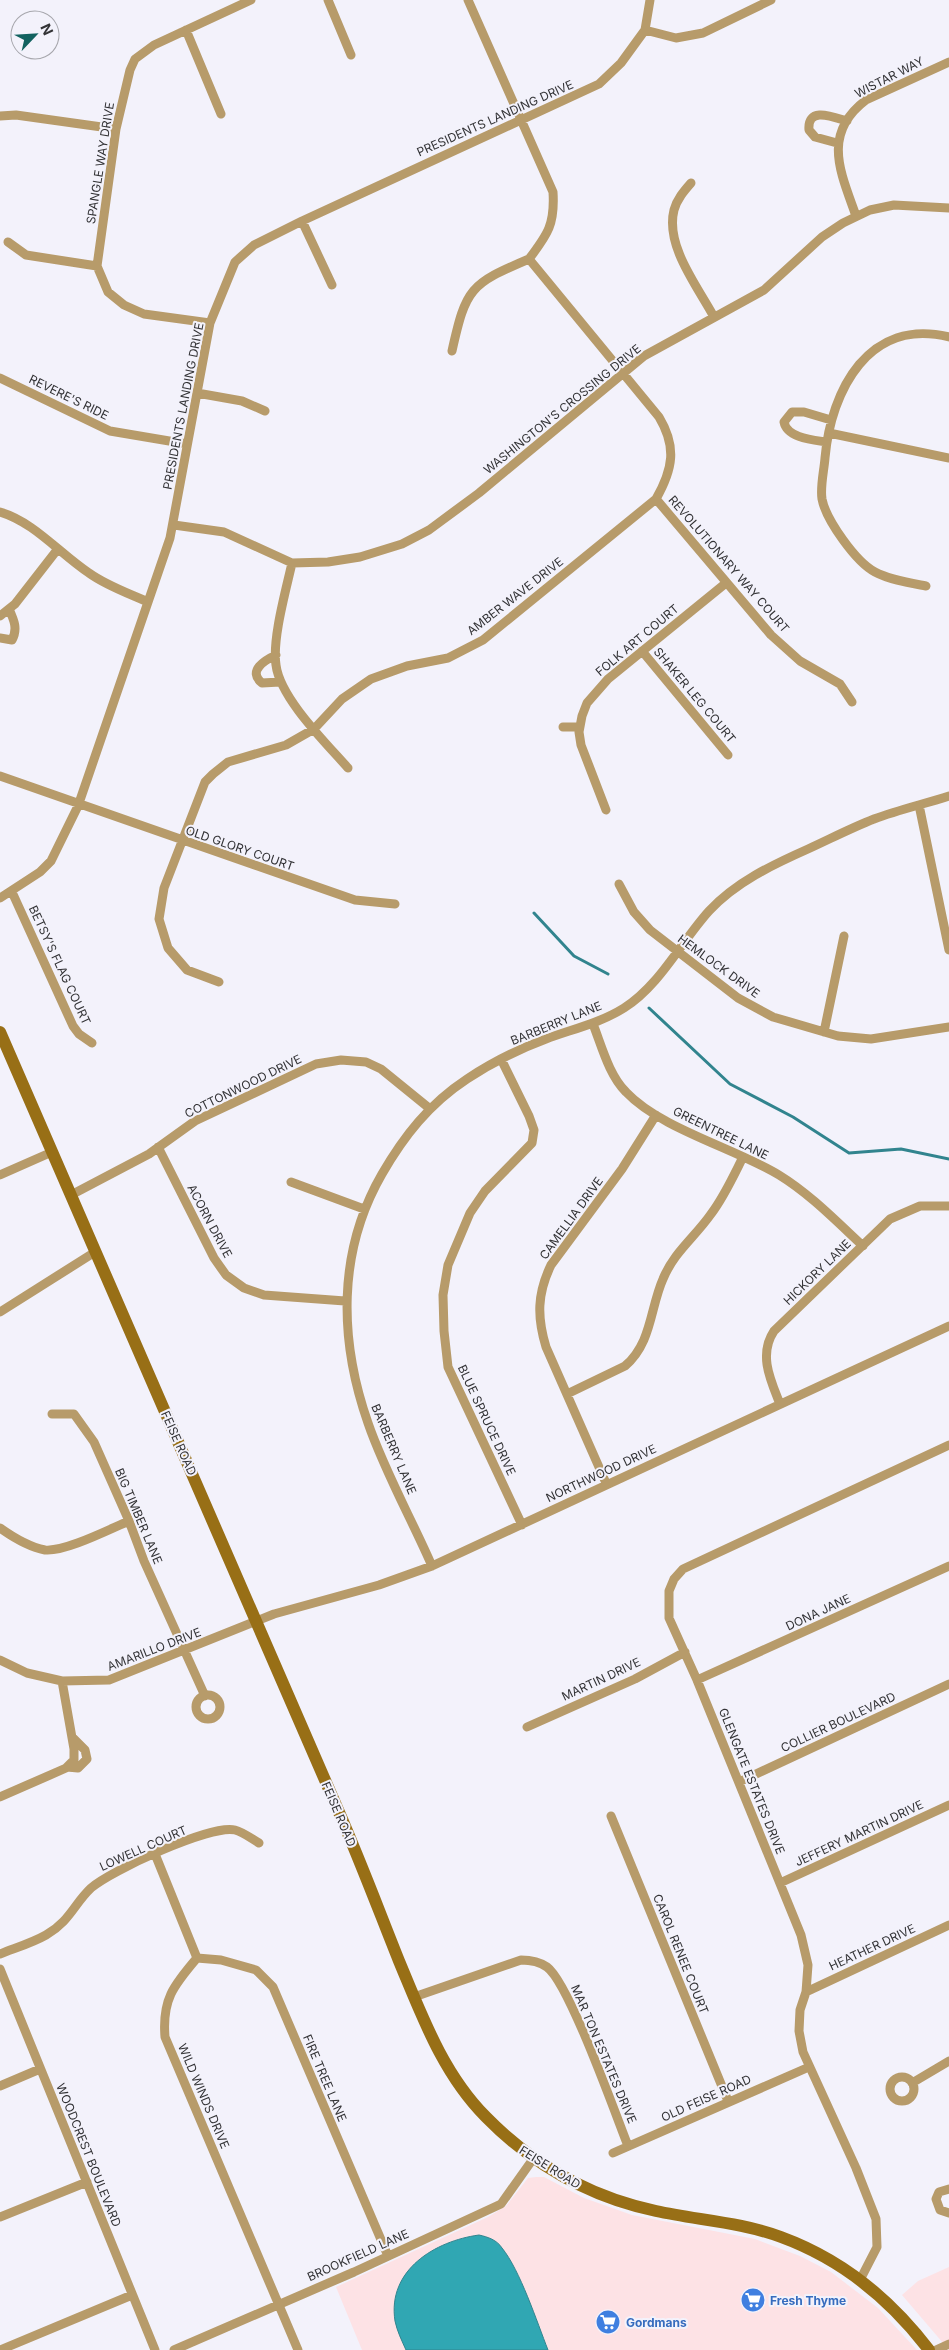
<svg xmlns="http://www.w3.org/2000/svg" width="949" height="2350" font-family="Inter,sans-serif">
<style>
.commercial{fill:#fde2e5}
.water{fill:#30a7b3;stroke:#31848e}
.lines{fill:none;stroke-linecap:round;stroke-linejoin:round}
.stream{stroke:#31848e;stroke-width:3}
.street{stroke:#b79b6a;stroke-width:9}
.secondary{stroke:#986f16;stroke-width:12}
.labels{text-anchor:middle;dominant-baseline:central;stroke-width:4;stroke-linejoin:round;paint-order:stroke}
.street-label{font-size:12px;fill:#333336;stroke:#f3f2fb}
.shop-label{font-size:12px;font-weight:bold;fill:#366cbe;stroke:#f3f2fb;text-anchor:start}
</style>
<rect width="100%" height="100%" fill="#f3f2fb"/>
<path class="commercial" d="M536 2177H544L584 2198 632 2215 755 2239 800 2256 831 2272 878 2308 917 2350H362L336 2287 488 2217 506 2206 528 2178Z
M949 2267V2350L902 2295 918 2281Z"/>
<path class="water" d="M479 2235C488 2237 497 2240 502 2248 520 2270 537 2322 548 2350H406C402 2341 397 2331 395 2321 387 2270 435 2241 479 2235Z"/>
<g class="lines">
<path class="stream" d="M534 913 574 956 608 974
M649 1008 730 1084 793 1117 849 1153 901 1149 949 1159"/>
<path class="street" d="M328 0 351 55
M186 30 221 114
M645 30 676 38 703 33 771 0
M0 116 16 115 116 129
M837 143 815 137 809 130C807 106 833 117 847 121
M691 183C684 191 677 199 674 210 665 246 698 287 714 317
M856 216C841 173 821 134 866 100L949 62
M302 221 332 285
M8 242 26 255 97 266
M210 323 144 314 124 305 108 292 97 266 116 129 130 70 135 59 154 45 251 0
M452 351C466 288 470 284 529 259
M0 378 110 431 187 444
M197 393 242 401 265 411
M829 433 949 458
M826 442C813 440 787 438 784 422L792 412H804L831 420
M656 499 771 635 800 661 840 684 852 702
M0 512C34 522 59 553 89 573 107 586 128 593 148 602
M174 525 224 532 292 563 328 562 360 557 402 544 429 530 479 493 644 356 764 290 822 237 843 223 870 210 894 205 949 208
M292 563C286 590 272 639 276 665 280 698 326 743 348 768
M926 586C910 583 890 580 875 572 856 562 826 520 822 499 820 487 824 471 825 458 831 390 869 317 949 337
M0 616 15 604 57 550
M0 638 12 640C18 629 14 620 9 609
M642 651 728 755
M276 655C265 660 247 671 262 683L280 682
M563 727H580
M0 776 355 900 395 904
M919 805 949 950
M606 810 581 745 579 732 582 716 587 703 608 679 726 583
M619 884 634 912 650 930 738 998 773 1017 838 1036 871 1039 949 1027
M12 892 73 1026 79 1034 92 1043
M0 898 40 872 51 861 78 806 170 538 210 323 235 262 254 245 302 221 599 84 621 63 645 30 650 0
M219 982 187 970 168 948 159 919 164 888 205 782 213 774 228 762 286 745 314 729 342 699 371 679 407 666 448 658 483 640 656 499C673 469 677 447 659 417L529 259C548 234 555 224 553 192L468 0
M593 1024C602 1047 609 1075 626 1092 661 1129 735 1148 779 1175 810 1194 836 1221 863 1246
M824 1032 844 936
M501 1059 529 1116 534 1130 532 1143 485 1191 470 1213 448 1265 443 1295 444 1331 448 1367 522 1525
M158 1147 214 1258 226 1275 244 1288 264 1295 345 1301
M0 1175 52 1152
M291 1182 364 1209
M71 1195 149 1154 195 1121 316 1064 341 1060 366 1062 381 1069 429 1108
M0 1312 95 1252
M567 1394 625 1366C652 1343 650 1308 663 1279 674 1252 695 1237 711 1214 724 1197 733 1177 743 1157
M780 1404C771 1381 758 1355 774 1331L890 1219 920 1206H949
M52 1414H74L94 1442 129 1521 144 1561 205 1696
M606 1483 546 1347C537 1317 537 1294 551 1265L622 1169 656 1115
M0 1528C14 1538 29 1547 45 1550 65 1552 110 1529 129 1521
M432 1566C412 1520 384 1470 368 1423 339 1340 337 1252 382 1174 404 1136 429 1104 467 1079 491 1063 519 1049 546 1039 573 1029 600 1023 624 1008 660 985 681 942 709 911 736 882 772 865 808 849 830 839 851 828 874 819 898 810 924 804 949 796
M0 1660 27 1673 62 1681 109 1680 274 1614 379 1585 432 1566 949 1326
M697 1680 949 1566
M196 1707a12 12 0 1 1 24 0a12 12 0 1 1-24 0Z
M527 1727 635 1679 685 1652
M67 1767 78 1768 87 1759 85 1750 72 1737
M739 1782 949 1684
M0 1797 66 1768 74 1760V1749L62 1681
M611 1816 728 2101
M155 1854 197 1958C173 1986 162 2000 165 2037L298 2350
M780 1883 949 1805
M0 1954C15 1948 32 1943 46 1935 70 1921 74 1904 91 1888 110 1871 211 1824 235 1830 243 1832 252 1839 259 1843
M197 1958 221 1960 256 1970 273 1987 388 2256
M0 1969 155 2350
M806 1992 949 1925
M414 1997 521 1960C530 1960 540 1962 547 1967 569 1983 615 2113 628 2146
M890 2089a12 12 0 1 1 24 0a12 12 0 1 1-24 0Z
M912 2083 949 2061
M0 2086 40 2069
M613 2153 809 2067
M949 2189 939 2192 936 2199 940 2210 949 2213
M0 2217 87 2182
M860 2280 877 2247 876 2219 856 2168 803 2052 799 2031 800 2010 806 1992 808 1965 801 1935 697 1680 669 1618V1591L674 1579 683 1569 949 1445
M0 2350 132 2295
M174 2350 354 2272 501 2204 533 2159
M936 2350 949 2344"/>
<path class="secondary" d="M0 1032C113 1292 226 1551 338 1810 360 1860 379 1911 399 1961 422 2016 443 2074 486 2117 533 2165 590 2197 656 2211 697 2220 741 2222 781 2237 841 2259 891 2300 929 2350"/>
</g>
<defs>
<symbol id="supermarket-disc" viewBox="-11 -11 22 22"><circle r="9.5" fill="#3f7fe0" stroke="#f3f2fb"/><path d="M-6-5.5h2.5l.6 2H6L4.5 2H-2.5L-4.4-4H-6ZM-1.5 3.2a1.3 1.3 0 1 0 .1 0ZM3 3.2a1.3 1.3 0 1 0 .1 0Z" fill="#fff"/></symbol>
</defs>
<g fill-rule="evenodd">
<use href="#supermarket-disc" x="739" y="2286" width="28" height="28"/>
<use href="#supermarket-disc" x="594" y="2308" width="28" height="28"/>
</g>
<g class="labels">
<g class="street-label">
<text transform="translate(889 77) rotate(-27)">WISTAR WAY</text>
<text transform="translate(495 118) rotate(-24)">PRESIDENTS LANDING DRIVE</text>
<text transform="translate(100 163) rotate(-81)">SPANGLE WAY DRIVE</text>
<text transform="translate(69 397) rotate(26)">REVERE'S RIDE</text>
<text transform="translate(183 406) rotate(-79)">PRESIDENTS LANDING DRIVE</text>
<text transform="translate(562 409) rotate(-39)">WASHINGTON'S CROSSING DRIVE</text>
<text transform="translate(729 564) rotate(49)">REVOLUTIONARY WAY COURT</text>
<text transform="translate(515 596) rotate(-38)">AMBER WAVE DRIVE</text>
<text transform="translate(637 640) rotate(-40)">FOLK ART COURT</text>
<text transform="translate(695 695) rotate(50)">SHAKER LEG COURT</text>
<text transform="translate(240 848) rotate(19)">OLD GLORY COURT</text>
<text transform="translate(60 965) rotate(65)">BETSY'S FLAG COURT</text>
<text transform="translate(719 966) rotate(36)">HEMLOCK DRIVE</text>
<text transform="translate(556 1023) rotate(-22)">BARBERRY LANE</text>
<text transform="translate(243 1086) rotate(-26)">COTTONWOOD DRIVE</text>
<text transform="translate(721 1133) rotate(26)">GREENTREE LANE</text>
<text transform="translate(571 1218) rotate(-54)">CAMELLIA DRIVE</text>
<text transform="translate(210 1221) rotate(62)">ACORN DRIVE</text>
<text transform="translate(817 1272) rotate(-44)">HICKORY LANE</text>
<text transform="translate(487 1420) rotate(65)">BLUE SPRUCE DRIVE</text>
<text transform="translate(179 1443) rotate(66)">FEISE ROAD</text>
<text transform="translate(394 1449) rotate(67)">BARBERRY LANE</text>
<text transform="translate(601 1473) rotate(-25)">NORTHWOOD DRIVE</text>
<text transform="translate(139 1516) rotate(67)">BIG TIMBER LANE</text>
<text transform="translate(818 1612) rotate(-25)">DONA JANE</text>
<text transform="translate(154 1649) rotate(-21)">AMARILLO DRIVE</text>
<text transform="translate(601 1679) rotate(-25)">MARTIN DRIVE</text>
<text transform="translate(838 1722) rotate(-25)">COLLIER BOULEVARD</text>
<text transform="translate(752 1781) rotate(68)">GLENGATE ESTATES DRIVE</text>
<text transform="translate(339 1814) rotate(67)">FEISE ROAD</text>
<text transform="translate(859 1833) rotate(-25)">JEFFERY MARTIN DRIVE</text>
<text transform="translate(143 1848) rotate(-24)">LOWELL COURT</text>
<text transform="translate(872 1947) rotate(-25)">HEATHER DRIVE</text>
<text transform="translate(681 1954) rotate(68)">CAROL RENEE COURT</text>
<text transform="translate(604 2054) rotate(67)">MAR TON ESTATES DRIVE</text>
<text transform="translate(325 2078) rotate(67)">FIRE TREE LANE</text>
<text transform="translate(204 2096) rotate(67)">WILD WINDS DRIVE</text>
<text transform="translate(706 2098) rotate(-24)">OLD FEISE ROAD</text>
<text transform="translate(89 2155) rotate(68)">WOODCREST BOULEVARD</text>
<text transform="translate(550 2167) rotate(32)">FEISE ROAD</text>
<text transform="translate(358 2255) rotate(-24)">BROOKFIELD LANE</text>
</g>
<g class="shop-label">
<text x="770" y="2300">Fresh Thyme</text>
<text x="626" y="2322">Gordmans</text>
</g>
</g>
<g transform="translate(35 35) rotate(65)"><circle r="24" fill="#f3f2fb" stroke="#a6a6ac"/>
<path d="M0-4L9 19L0 12L-9 19Z" fill="#126260"/>
<text y="-8" font-size="14" font-weight="bold" text-anchor="middle" fill="#333336">N</text>
</g>
</svg>
